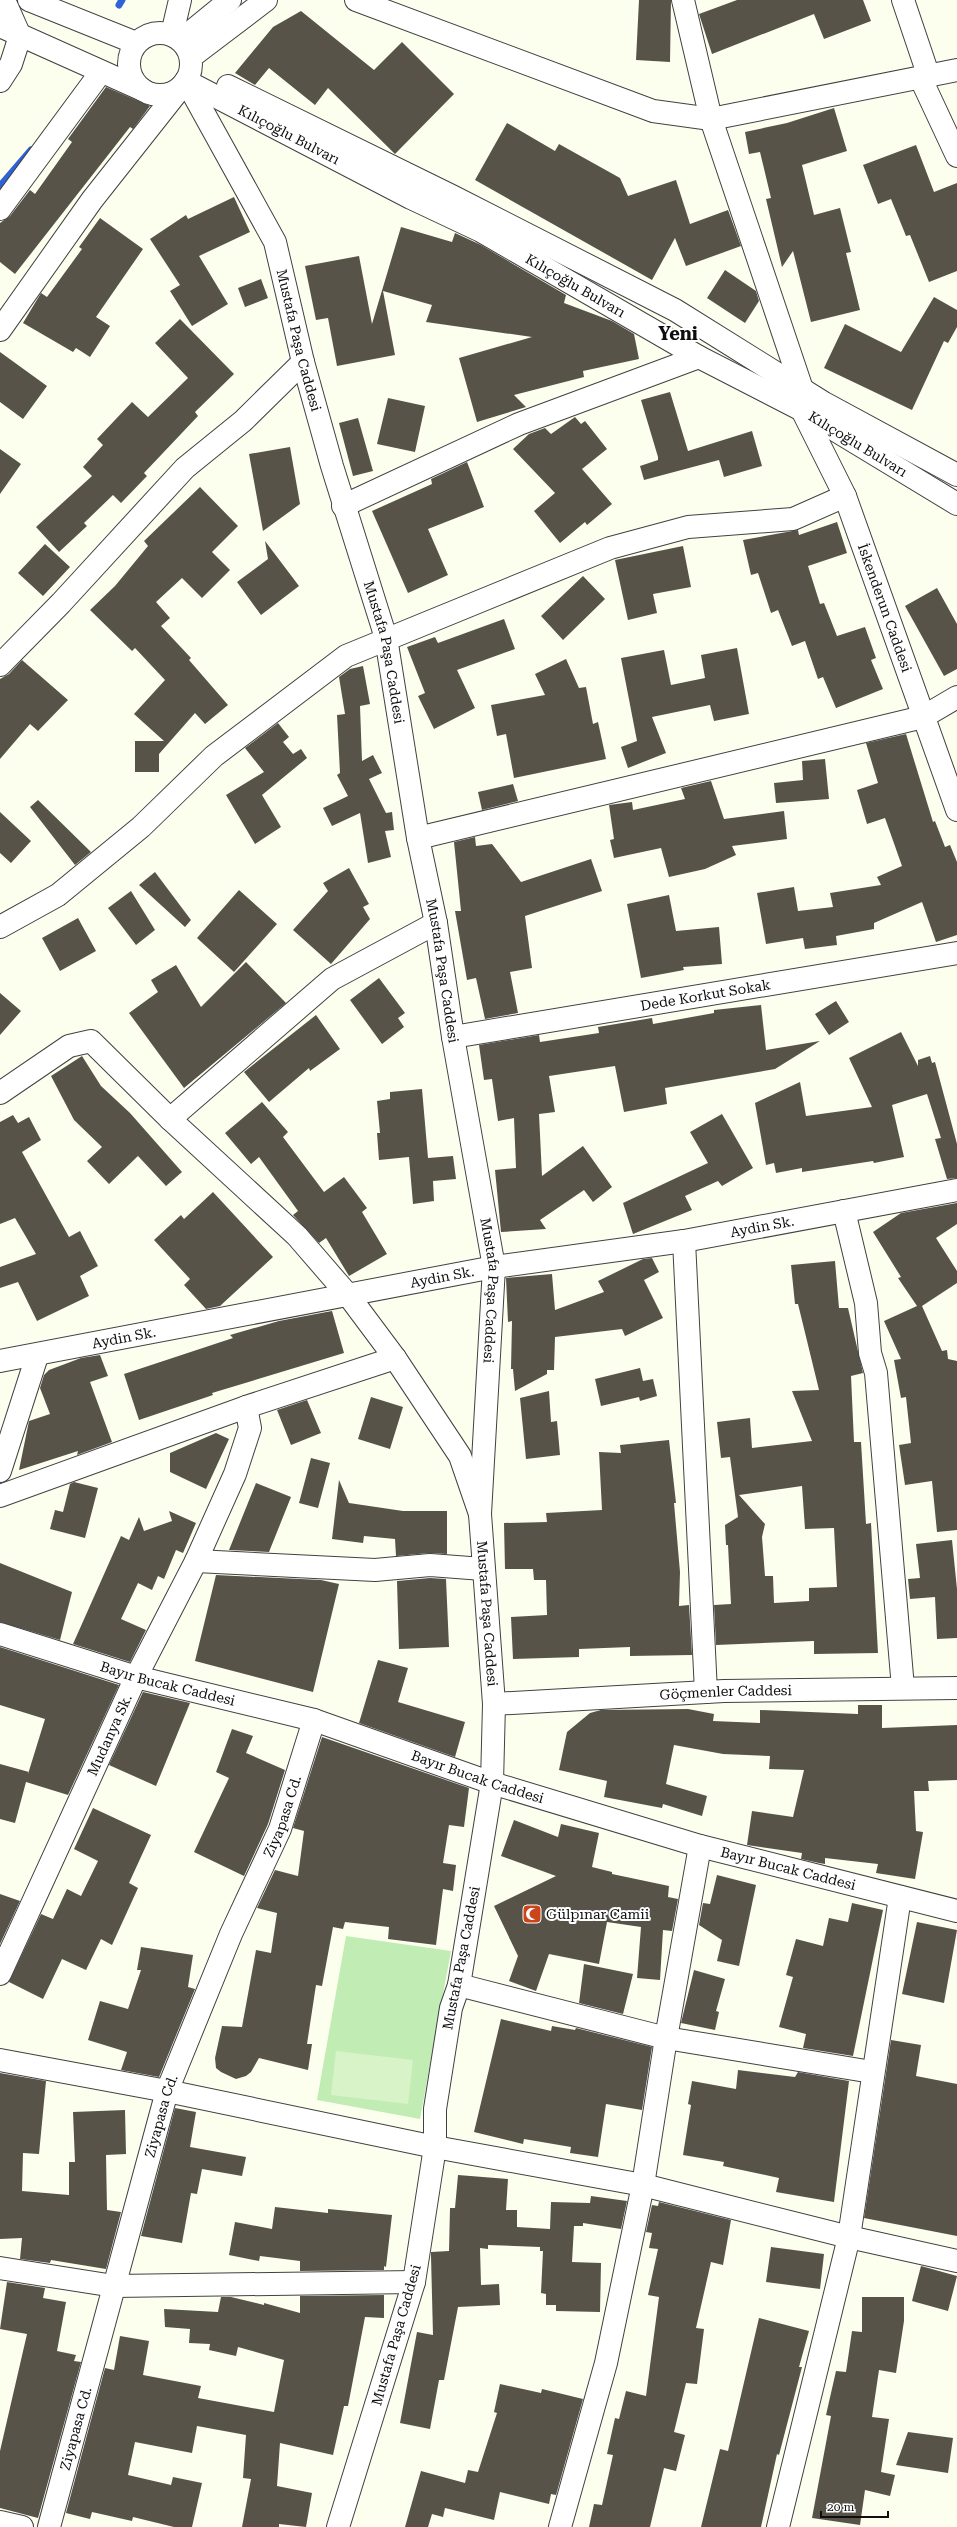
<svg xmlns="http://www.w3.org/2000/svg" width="957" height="2527" font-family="'Roboto Serif',serif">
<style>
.green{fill:#c1edb4}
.pitch{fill:#d7f3c7}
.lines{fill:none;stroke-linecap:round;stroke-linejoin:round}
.stream{stroke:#2f62d8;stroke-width:7}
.building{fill:#575349;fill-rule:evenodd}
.minor-casing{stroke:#414141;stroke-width:24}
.tertiary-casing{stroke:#414141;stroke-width:24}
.minor{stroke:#fff;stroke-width:22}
.tertiary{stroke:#fff;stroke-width:22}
.labels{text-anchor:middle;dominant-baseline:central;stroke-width:4;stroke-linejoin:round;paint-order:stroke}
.street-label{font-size:14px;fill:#0e0e0e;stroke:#fff}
.poi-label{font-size:14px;fill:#0e0e0e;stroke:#fff;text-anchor:start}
.district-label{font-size:18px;font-weight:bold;fill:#0e0e0e;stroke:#fff}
</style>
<rect width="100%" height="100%" fill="#fdffee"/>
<path class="green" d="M346 1936 451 1951 420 2119 317 2100Z"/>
<path class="pitch" d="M336 2051 413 2060 408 2104 331 2095Z"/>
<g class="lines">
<path class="stream" d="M119 5 122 0
M0 186 31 150"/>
</g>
<path class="building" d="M639 0H671L670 62 636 60Z
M737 0H863L871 21 824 39 814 14 712 54 699 14Z
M301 11 374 70 402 42 454 94 395 154 328 88 315 105 269 68 255 85 235 73 273 27Z
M106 87 150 106 133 129 130 127 15 274 0 262V223L10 216 30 190 35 194 72 142 68 139Z
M834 108 847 151 802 165 814 215 840 208 851 252 846 253 860 310 811 322 793 251 782 267 766 199 771 198 760 152 749 154 745 132 787 123Z
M507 123 555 151 559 144 620 178 628 196 676 180 690 224 728 210 741 246 686 266 675 238 652 280 475 180Z
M916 145 934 192 957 183V271L929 282 910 235 906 236 891 199 878 204 863 165Z
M234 197 250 232 199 256 228 304 192 326 170 291 180 285 150 239 186 215 188 219Z
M100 218 143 249 96 317 110 326 90 357 76 348 73 352 23 323 41 293 47 297 82 249 79 247Z
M401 227 452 242 455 233 481 245 566 295 564 303 612 321 634 334 639 359 583 371 584 377 514 395 526 407 477 422 459 358 532 337 426 322 432 305 383 291 395 355 337 366 328 318 316 320 305 266 359 256 372 324Z
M725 270 756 291 759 301 745 323 707 298Z
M261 279 268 298 245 307 238 288Z
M934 297 957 310V327L948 343 944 341 912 410 824 368 845 324 901 352Z
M180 319 234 374 195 412 198 416 144 473 147 476 121 503 113 495 84 523 87 526 59 552 36 527 92 476 83 467 103 445 97 439 132 402 148 417 188 378 155 343Z
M0 352 47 386 23 419 0 402Z
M670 392 688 451 752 431 762 466 724 477 719 460 644 480 640 466 658 460V457L641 400Z
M388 398 425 406 415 452 377 444Z
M575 417 581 424 585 421 607 449 582 469 612 504 587 525 585 522 560 543 534 511 555 493 513 449 529 434 545 428 551 434Z
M358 418 373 471 353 476 339 423Z
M290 447 300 504 263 531 249 454Z
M0 449 21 464 0 494Z
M467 462 484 507 428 529 448 575 408 593 372 511 432 484 431 479Z
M200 487 238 526 212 552 230 570 202 598 182 578 156 602 170 618 161 626 191 658 189 660 228 705 205 724 195 713 159 754V772H135V741H164L134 714 165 680 135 648 132 651 90 610 115 586 148 546 144 541Z
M837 522 847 553 808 566 820 604 824 603 837 636 865 627 876 658 871 660 883 689 836 708 823 677 818 679 805 641 792 646 778 610 771 613 758 573 751 575 743 540 798 530 799 535Z
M265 541 299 586 261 615 237 582 268 559Z
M45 544 70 567 43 596 18 573Z
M683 546 691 587 653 594 657 613 628 620 615 560Z
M583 576 605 599 563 640 541 616Z
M937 588 957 624V669L944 676 905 606Z
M504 619 515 649 457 670 475 708 434 729 418 696 425 693 407 647 435 637 438 643Z
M737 648 749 714 714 721 710 705 652 717 666 753 628 768 621 747 637 741 621 658 664 650 671 685 705 678 701 655Z
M566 659 579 688 586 687 593 724 598 722 606 759 514 778 506 734 497 736 491 705 545 695 535 674Z
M22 660 68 700 38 731 30 724 0 759V679L9 674Z
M363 666 370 704 360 706 362 761 373 755 382 773 369 779 386 813 392 812 394 830 385 831 391 857 368 863 360 813 332 826 323 808 348 796 337 775 340 773 337 715 345 714 339 677 350 669Z
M278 723 289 737 283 742 293 754 301 749 307 758 262 795 281 827 255 844 226 795 264 772 245 748Z
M906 734 933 822 935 821 945 847 950 845 957 862V935L936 942 922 902 874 923V929L836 936 837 945 805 949 803 938 766 944 757 893 794 887 798 911 833 907 830 893 881 885 877 877 902 866 885 818 867 824 857 790 878 783 866 743Z
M825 759 829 799 776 803 774 783 803 780 802 761Z
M711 781 724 819 784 811 787 839 732 846 736 855 705 869 669 877 661 848 614 858 610 840 614 839 609 805 632 802 633 810 685 799 681 788Z
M513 784 518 801 482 810 478 792Z
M38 800 91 852 75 865 30 807Z
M0 812 31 841 11 863 0 853Z
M475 837 476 846 492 844 521 882 591 859 602 891 525 916 532 968 510 972 518 1013 485 1019 476 978 467 980 455 911H461L454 842Z
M349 868 369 904 363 907 370 919 331 964 293 930 328 891 323 883Z
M155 872 191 920 185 927 139 885Z
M239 890 277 924 234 972 197 938Z
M131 891 155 930 136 945 108 908Z
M669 895 676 931 719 927 722 964 683 967 684 970 641 978 627 904Z
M78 918 96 951 60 971 42 938Z
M246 962 286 1003 184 1088 129 1013 158 992 151 980 176 965 201 1007Z
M379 978 405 1013 398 1018 404 1027 382 1044 350 1000Z
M0 993 21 1011 0 1035Z
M836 1001 849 1022 829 1035 815 1014Z
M761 1005 766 1050 820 1041 775 1069 665 1088 667 1104 624 1112 615 1066 549 1076 555 1112 539 1114 542 1176 583 1146 612 1187 593 1202 584 1190 540 1220 546 1229 501 1232 495 1170 516 1168 514 1118 498 1121 492 1079 484 1080 479 1045 539 1035 540 1042 599 1033 598 1027 652 1018 653 1024 714 1013V1010Z
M316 1015 340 1049 310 1071 309 1068 269 1102 244 1072Z
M901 1032 918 1066V1060L930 1056 932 1063 935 1062 957 1144V1178L947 1179 935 1139 941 1138 927 1094 892 1105 904 1157 874 1163 873 1161 802 1172V1168L776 1173 774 1163 766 1165 755 1103 800 1082 806 1116 872 1107 849 1058Z
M82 1056 101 1086 130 1113 182 1172 166 1186 138 1156 109 1184 87 1161 102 1147 74 1120 51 1076Z
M422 1089 428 1158 453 1156 456 1179 433 1181 434 1201 413 1204 409 1157 379 1160 377 1133H380L377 1101 390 1099V1092Z
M262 1102 288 1132 283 1137 324 1192 344 1177 367 1208 362 1212 387 1254 349 1276 326 1238 319 1243 293 1215 298 1211 259 1157 251 1164 225 1133Z
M722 1114 753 1168 722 1186 718 1181 685 1196 692 1210 633 1234 623 1203 708 1163 690 1132Z
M13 1115 18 1123 29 1117 41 1140 22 1152 69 1237 80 1231 98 1266 80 1276 89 1296 37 1321 18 1282 0 1288V1267L36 1254 15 1218 0 1224V1122Z
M213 1192 273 1257 220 1306 206 1309 184 1285 190 1279 154 1240 181 1215 184 1219Z
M957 1203V1224L936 1238 957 1271V1283L922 1306 942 1351 947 1350 948 1359 957 1361V1530L937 1532 932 1481 905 1485 899 1445 911 1443 906 1397 901 1398 894 1360 901 1359 884 1321 917 1306 898 1278 901 1277 873 1232 901 1213Z
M652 1258 659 1272 644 1280 663 1318 625 1336 622 1329 555 1337 554 1370H547V1374L515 1391 513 1369H511L512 1321 508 1322 506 1278 552 1274 555 1310 604 1292 598 1281 643 1259Z
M835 1261 839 1308H848L863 1373 851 1376 854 1442H861L866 1524 871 1523 878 1653 814 1654V1641L716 1645 714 1605 731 1604 728 1545H726L725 1525 738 1517 730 1457 721 1458 717 1422 750 1418 752 1448 812 1441 792 1391 819 1390 798 1304H795L791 1265ZM802 1486 805 1529 834 1528 837 1587 809 1588V1601L774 1603 773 1576H765L762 1537 765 1524 739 1495Z
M332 1311 344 1353 212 1393 213 1395 139 1420 124 1374 233 1338 230 1335 279 1321Z
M100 1355 108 1376 90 1382 112 1442 77 1455 78 1451 19 1470 29 1421 50 1414 40 1388 44 1375 49 1370 81 1358Z
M640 1368 643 1381 653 1379 657 1396 640 1401 639 1397 601 1406 595 1379Z
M549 1391 551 1422 557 1421 560 1455 526 1459 520 1398Z
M371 1397 403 1407 390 1449 358 1439Z
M307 1400 321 1433 291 1445 277 1410Z
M216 1433 229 1439 206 1489 170 1472V1453Z
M669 1440 676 1503H674L680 1572 679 1606 689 1605 692 1655 630 1656V1647L579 1649V1657L513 1659 511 1617 547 1615 546 1580H534L533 1569H505L504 1523 547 1522 546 1513 602 1510 599 1452 621 1453 620 1445Z
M311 1458 330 1463 318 1508 299 1503Z
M339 1480 349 1503 403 1511H447V1554L429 1553 396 1556 395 1539 364 1536 363 1543 332 1539Z
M74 1482 98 1488 85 1538 50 1529 55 1510 63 1512 70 1484Z
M256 1483 291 1497 269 1552 229 1550Z
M169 1511 196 1523 183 1553 176 1550 164 1579 158 1576 152 1590 138 1583 121 1619 146 1630 130 1662 73 1644 121 1536 129 1540 139 1517 144 1531 172 1521Z
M952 1540 957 1589V1638L937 1639 935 1597 910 1599 908 1579 920 1578 916 1544Z
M0 1563 72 1592 60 1640 0 1622Z
M216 1575 321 1580 339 1584 313 1692 195 1661Z
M430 1578 446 1579 449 1647 399 1649 397 1581Z
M0 1647 119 1685 68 1795 26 1782 15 1823 0 1819V1764L29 1772 28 1774 45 1719 0 1705Z
M378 1660 408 1668 398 1702 465 1722 455 1757 359 1723Z
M143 1692 190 1703 156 1786 109 1765Z
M858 1705H882V1728L957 1725V1780L928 1781 929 1791H914L916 1831 923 1832 915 1879 876 1873 878 1864 825 1858V1864L819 1863 801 1859 802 1853 747 1845 752 1811 793 1817 804 1770 769 1769 770 1756 723 1754 674 1745 666 1784 707 1796 702 1816 663 1804 662 1808 604 1797 607 1781 559 1770 567 1732 590 1713 601 1710 688 1709 714 1714 713 1721 760 1723V1710L858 1714Z
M232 1729 253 1736 246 1753 285 1770 268 1824 244 1876 194 1852 229 1778 216 1772Z
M322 1737 469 1788 464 1827 449 1825 443 1863 456 1865 453 1891 443 1889 436 1945 388 1939 389 1927 345 1922 343 1929 333 1927 322 1986 316 1985 307 2044H312L308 2070 259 2058 251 2072 246 2076 236 2079 221 2072 216 2068 215 2058 222 2026 242 2027 256 1950 271 1953 277 1913 257 1908 275 1870 298 1876 304 1831 293 1828Z
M93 1808 151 1835 129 1883 138 1888 112 1945 101 1939 86 1970 62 1959 43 1999 9 1982 41 1914 53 1919 67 1889 81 1896 98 1861 74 1849Z
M514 1820 558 1837 561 1824 599 1833 592 1867 612 1872V1874L669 1886 668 1897 678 1899 672 1931 663 1930 660 1980 637 1978 641 1927 607 1922 599 1964 549 1954 536 1991 509 1981 518 1956 494 1906 556 1876 501 1856Z
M717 1875 756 1885 739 1966 717 1961 722 1940 699 1925 703 1903 710 1904Z
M0 1894 20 1901 0 1944Z
M852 1903 883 1910 853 2056 803 2048 806 2034 779 2027 793 1977 786 1975 796 1939 823 1946 829 1918 848 1922Z
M917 1922 957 1930 944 2003 902 1994Z
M141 1947 193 1955 188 1987 195 1989 159 2077 121 2070 127 2052 88 2040 100 2001 128 2009 141 1970H137Z
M584 1964 633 1974 623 2014 579 2003Z
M694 1970 725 1979 716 2011 719 2012 715 2030 681 2023Z
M501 2019 551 2031 552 2026 575 2030 576 2028 652 2047 642 2110 606 2104 598 2157 570 2153 571 2147 524 2139 523 2144 474 2132Z
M891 2040 921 2045 916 2076 957 2084V2236L864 2218Z
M738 2070 795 2077 798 2072 849 2081 834 2202 776 2192 779 2178 723 2166 724 2162 683 2155 691 2105 688 2104 692 2081 736 2089Z
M0 2073 46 2081 39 2154 23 2153 22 2191 69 2195V2162H75L73 2112 125 2110 126 2154 106 2155 107 2210 121 2212 106 2269 51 2260 50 2263 20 2259 22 2238 0 2239Z
M175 2108 196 2112 190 2147 246 2157 242 2176 202 2169 197 2194 191 2193 182 2243 141 2236Z
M458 2175 508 2179 506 2210H517V2227L550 2229 551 2202 590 2203 591 2196 627 2201 621 2229 583 2223V2226H574L572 2262 601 2263 600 2312 556 2311V2305H546V2294L541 2293 543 2251H540V2247L488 2245V2249L480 2248 481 2285 499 2284 500 2305 458 2307 444 2380H439L430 2429 400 2423 417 2332 433 2335 431 2256V2252L449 2251 450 2208H455Z
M659 2202 731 2220 723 2265 711 2262 696 2328 704 2329 697 2384 686 2383 674 2432 685 2435 676 2471 664 2468 650 2527H589L594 2504 602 2505 613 2455 607 2454 615 2418 619 2419 626 2391 646 2396 659 2297 648 2295 658 2249 649 2248 652 2233 646 2232 652 2205 658 2206Z
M275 2207 328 2213V2209L392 2215 386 2267 384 2266V2270L300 2271V2261L260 2256 259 2261 229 2255 235 2222 272 2229Z
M771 2247 824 2254 820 2289 766 2282Z
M921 2266 957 2276 948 2311 912 2301Z
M7 2282 45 2288 43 2298 66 2302 57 2351 76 2355 74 2361 81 2362 38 2518 0 2508V2451L27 2334 0 2329Z
M384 2295V2318L365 2317 348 2406H344L333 2455 280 2443 277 2486 312 2493 306 2527 279 2524V2527H242L251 2479 243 2478 246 2435 197 2426 192 2453 135 2442 128 2475 171 2485 173 2477 202 2483 192 2527H174L133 2517 132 2521 92 2512 90 2519 66 2513 105 2368 114 2370 120 2336 149 2341 143 2375 201 2386 198 2398 274 2412 284 2360 238 2347 236 2356 209 2350 210 2344 189 2343 190 2329 165 2327 164 2309 218 2312 221 2297H231L264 2305V2303L300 2313V2296Z
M862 2297H904V2321L896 2373 879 2370 872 2417 889 2419 881 2472 895 2475 890 2496 865 2490 860 2525 812 2518 831 2416 826 2415 836 2371 846 2372 852 2331 862 2332Z
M759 2318 809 2331 799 2367H802L779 2455 777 2454 761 2527H701L720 2449 728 2451Z
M500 2384 541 2393 542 2389 583 2399 556 2495 551 2494 549 2504 500 2492 494 2520 445 2508 443 2517 432 2514 428 2527H405L421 2471 465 2483 468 2470 478 2472 497 2413 494 2412Z
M908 2432 953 2438 948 2473 896 2465Z"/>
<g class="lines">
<defs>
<g id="minor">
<path d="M356 0 653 111 711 119 957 70"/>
<path id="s1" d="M683 0 711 119 802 389V410L845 496 957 810"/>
<path d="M903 0 929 77"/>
<path d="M172 34 180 0"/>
<path d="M921 79 957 156"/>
<path d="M0 81 11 64 20 36 4 0"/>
<path d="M0 209 101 72"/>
<path d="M0 330 92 200 186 81"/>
<path d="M343 506 519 424 699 357"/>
<path d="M0 665 61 603 185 468 243 421 303 362"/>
<path d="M418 838 923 717 957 697"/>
<path d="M0 927 58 895 141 827 214 756 346 656 610 548 688 527 793 519 845 496"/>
<path id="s2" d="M453 1037 957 953"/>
<path d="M0 1093 69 1046 91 1041 170 1119 297 1236 348 1295 395 1358 460 1456 480 1514"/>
<path d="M170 1119 332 979 436 923"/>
<path d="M844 1211 866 1303 870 1353 876 1373 903 1688"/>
<path d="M684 1241 706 1692"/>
<path id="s3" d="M0 1361 494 1267 684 1241 957 1190"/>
<path d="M0 1471 37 1356"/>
<path d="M0 1496 246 1407 395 1358"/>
<path d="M196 1561 375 1570 430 1565 483 1569"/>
<path id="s4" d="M494 1704 724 1691 957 1688"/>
<path id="s5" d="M0 1974 136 1677 196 1561 235 1474 250 1428 246 1407"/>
<path d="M459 1985 666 2038 872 2072"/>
<path d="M0 2060 167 2091 435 2147 643 2185 849 2237 957 2261"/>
<path d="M0 2268 114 2286 414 2282"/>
<path id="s6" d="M49 2527 167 2091 231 1934 280 1829 314 1720"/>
<path d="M560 2527 606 2363 643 2185 666 2038 700 1846"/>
<path d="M778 2527 849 2237 900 1897"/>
</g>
<g id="tertiary">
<path d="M29 0 136 43"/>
<path d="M0 26 143 90"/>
<circle cx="160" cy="64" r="31"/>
<path d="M181 40 230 0"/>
<path d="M191 57 266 0"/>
<path id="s7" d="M186 81 275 242 303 362 332 466 386 638 418 838 436 923 453 1037 494 1267 480 1514 494 1704 492 1783 459 1985 451 2008 435 2109V2147L414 2282 338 2527"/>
<path id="s8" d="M186 81 411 198 481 231 699 357 802 410 957 504"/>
<path d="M228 86 452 196 675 310 824 403 957 475"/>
<path id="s9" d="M0 1634 136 1677 314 1720 492 1783 700 1846 957 1911"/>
<path d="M0 2522 22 2527"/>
</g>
</defs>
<use href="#minor" class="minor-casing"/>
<use href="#tertiary" class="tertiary-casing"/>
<use href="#minor" class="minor"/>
<use href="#tertiary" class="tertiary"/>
</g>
<defs>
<symbol id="mosque-square" viewBox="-11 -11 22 22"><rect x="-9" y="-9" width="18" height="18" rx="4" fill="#ca461a" stroke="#fff"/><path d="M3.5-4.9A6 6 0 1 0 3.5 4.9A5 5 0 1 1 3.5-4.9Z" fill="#fff"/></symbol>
</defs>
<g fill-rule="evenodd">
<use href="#mosque-square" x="521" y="1903" width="22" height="22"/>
</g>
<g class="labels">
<g class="street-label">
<text stroke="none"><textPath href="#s8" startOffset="116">Kılıçoğlu Bulvarı</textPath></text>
<text stroke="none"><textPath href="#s8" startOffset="440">Kılıçoğlu Bulvarı</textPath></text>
<text stroke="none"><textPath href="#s7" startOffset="285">Mustafa Paşa Caddesi</textPath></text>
<text stroke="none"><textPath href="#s8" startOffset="764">Kılıçoğlu Bulvarı</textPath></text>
<text stroke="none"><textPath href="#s1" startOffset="643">İskenderun Caddesi</textPath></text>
<text stroke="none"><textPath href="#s7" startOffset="609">Mustafa Paşa Caddesi</textPath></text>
<text stroke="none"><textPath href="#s7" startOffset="933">Mustafa Paşa Caddesi</textPath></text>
<text stroke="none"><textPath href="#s2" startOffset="256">Dede Korkut Sokak</textPath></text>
<text stroke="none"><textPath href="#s3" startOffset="774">Aydin Sk.</textPath></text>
<text stroke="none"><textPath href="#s3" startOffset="450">Aydin Sk.</textPath></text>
<text stroke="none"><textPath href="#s7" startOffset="1257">Mustafa Paşa Caddesi</textPath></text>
<text stroke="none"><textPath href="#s3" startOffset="126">Aydin Sk.</textPath></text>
<text stroke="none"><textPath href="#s7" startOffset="1581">Mustafa Paşa Caddesi</textPath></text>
<text stroke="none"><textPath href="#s9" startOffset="175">Bayır Bucak Caddesi</textPath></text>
<text stroke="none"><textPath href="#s4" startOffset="232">Göçmenler Caddesi</textPath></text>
<text stroke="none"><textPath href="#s5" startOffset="263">Mudanya Sk.</textPath></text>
<text stroke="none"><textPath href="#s9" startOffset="499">Bayır Bucak Caddesi</textPath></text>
<text stroke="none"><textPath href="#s6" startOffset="750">Ziyapasa Cd.</textPath></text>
<text stroke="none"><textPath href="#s9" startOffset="823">Bayır Bucak Caddesi</textPath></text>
<text transform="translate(461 1958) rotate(-79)">Mustafa Paşa Caddesi</text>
<text stroke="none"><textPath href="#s6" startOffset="426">Ziyapasa Cd.</textPath></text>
<text transform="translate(396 2335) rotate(-74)">Mustafa Paşa Caddesi</text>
<text stroke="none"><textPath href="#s6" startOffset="102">Ziyapasa Cd.</textPath></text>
</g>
<g class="poi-label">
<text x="546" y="1914">Gülpınar Camii</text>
</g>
<g class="district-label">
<text x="678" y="333">Yeni</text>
</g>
</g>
<path d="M821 2511v6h67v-6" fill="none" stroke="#0e0e0e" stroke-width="2"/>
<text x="827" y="2511" font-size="12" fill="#0e0e0e" stroke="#ffffff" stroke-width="3" paint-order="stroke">20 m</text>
</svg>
